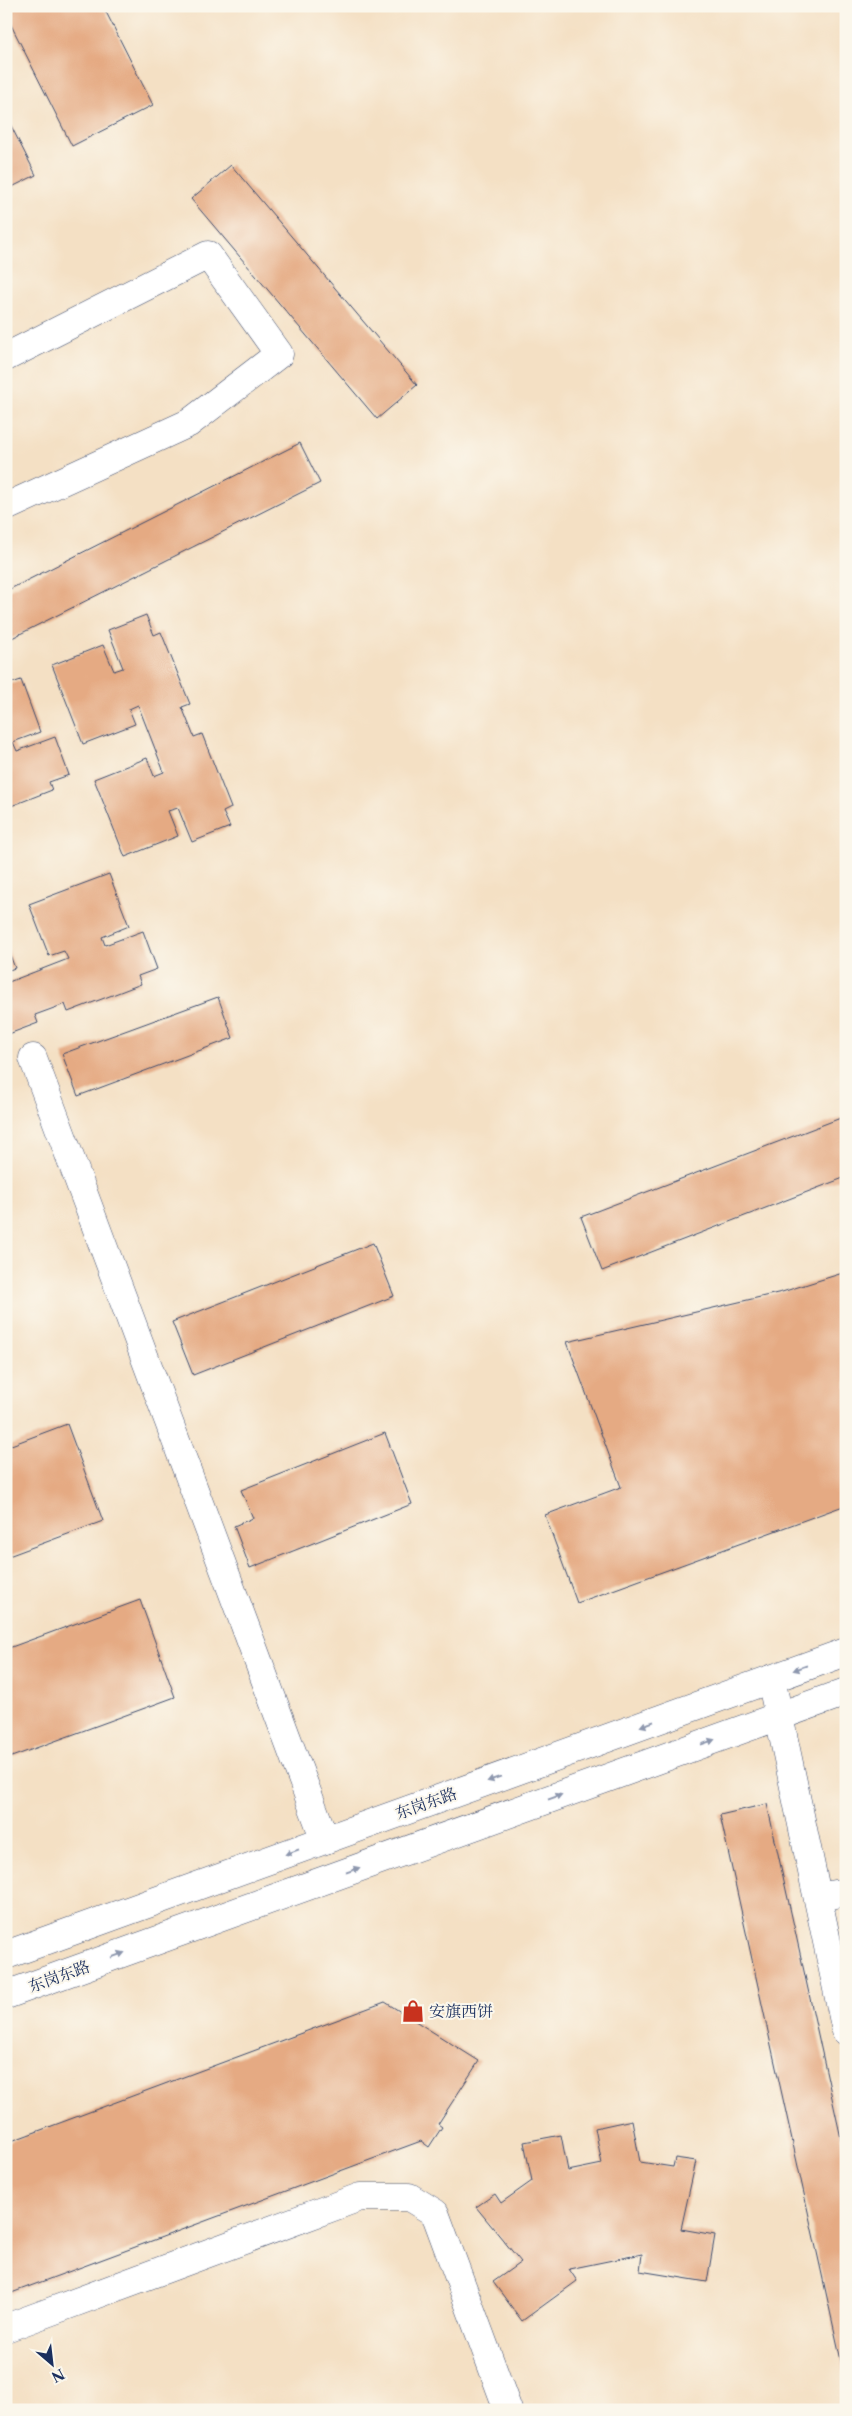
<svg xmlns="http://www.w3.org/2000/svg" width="852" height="2416" font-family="'Libre Caslon Text','Noto Serif SC',serif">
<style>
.building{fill:#e5aa83}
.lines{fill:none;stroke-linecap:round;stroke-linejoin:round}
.minor-casing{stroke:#3c4a6d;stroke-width:29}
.major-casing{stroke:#3c4a6d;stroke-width:29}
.minor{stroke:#fff;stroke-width:28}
.major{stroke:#fff;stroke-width:28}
.oneway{fill:#8d97ae}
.labels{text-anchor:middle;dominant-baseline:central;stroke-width:4;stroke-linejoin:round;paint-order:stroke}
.street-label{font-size:16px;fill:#1b2f5e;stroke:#fbf7ec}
.poi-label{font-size:16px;fill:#1b2f5e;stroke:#fbf7ec;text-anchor:start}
</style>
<rect width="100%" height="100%" fill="#fbf7ec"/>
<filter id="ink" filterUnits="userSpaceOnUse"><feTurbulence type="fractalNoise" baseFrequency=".02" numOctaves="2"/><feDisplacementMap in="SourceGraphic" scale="10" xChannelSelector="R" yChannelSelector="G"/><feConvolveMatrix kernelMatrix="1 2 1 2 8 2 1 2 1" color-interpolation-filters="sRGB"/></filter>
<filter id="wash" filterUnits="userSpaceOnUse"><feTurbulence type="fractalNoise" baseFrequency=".0096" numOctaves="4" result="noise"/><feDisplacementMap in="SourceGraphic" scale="20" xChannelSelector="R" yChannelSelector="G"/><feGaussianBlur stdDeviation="1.12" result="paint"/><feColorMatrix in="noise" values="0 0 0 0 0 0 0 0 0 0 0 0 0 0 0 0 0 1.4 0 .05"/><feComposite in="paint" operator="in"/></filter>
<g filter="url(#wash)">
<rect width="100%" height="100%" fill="#f4e0c4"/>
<g id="blocks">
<path class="building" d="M6 6H103L153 105 72 146 6 15Z
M6 116 36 175 6 190Z
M231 165 417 385 377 419 191 199Z
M300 443 320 483 6 641V591Z
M146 615 154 635 161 632 190 704 182 707 194 737 202 734 231 808 223 812 230 827 192 842 178 808 168 811 178 836 125 857 94 779 147 758 154 776 164 772 138 705 129 709 135 724 83 744 52 665 103 645 114 671 123 668 108 630Z
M21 680 40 732 13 742 17 751 55 737 69 775 49 782 52 790 6 808V685Z
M109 874 129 926 102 937 105 945 143 931 157 969 138 976 141 984 68 1012 65 1004 35 1015 38 1023 6 1035V983L68 959 64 951 49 956 29 904Z
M6 945 15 968 6 971Z
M218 997 233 1038 78 1096 62 1054Z
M846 1116V1177L602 1271 581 1217Z
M373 1243 394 1296 193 1375 172 1322Z
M846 1272V1505L577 1603 545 1515 621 1487 567 1342 782 1292Z
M67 1424 103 1521 6 1557V1447Z
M385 1433 412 1504 250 1568 234 1526 253 1518 241 1490Z
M140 1600 175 1697 6 1759V1649Z
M767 1804 846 2161V2383L720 1815Z
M385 2002 479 2061 438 2124 442 2127 429 2147 421 2141 6 2295V2143Z
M632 2120 640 2162 673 2167 675 2158 696 2161 681 2229 715 2235 707 2282 640 2271 642 2254 569 2269 577 2281 522 2321 493 2282 521 2262 476 2207 495 2194 501 2203 532 2181 524 2142 561 2135 568 2171 602 2164 595 2128Z"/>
</g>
</g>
<g filter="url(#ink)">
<use href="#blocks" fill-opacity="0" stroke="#3c4a6d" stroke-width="1"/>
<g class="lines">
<defs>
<path id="minor" d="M6 357 208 255 279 354 189 423 6 507
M33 1058 325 1840
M771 1679 846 2031
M818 1897 846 1892
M6 2328 360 2197H409L435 2213 508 2410"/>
<path id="major" d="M6 1955 846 1652
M6 1995 846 1692"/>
</defs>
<use href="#minor" class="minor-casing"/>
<use href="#major" class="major-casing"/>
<use href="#minor" class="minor"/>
<use href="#major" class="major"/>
</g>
<defs><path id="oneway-solid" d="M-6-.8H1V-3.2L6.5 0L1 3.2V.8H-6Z" transform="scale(1.25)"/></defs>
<g class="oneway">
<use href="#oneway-solid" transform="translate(800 1668) rotate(160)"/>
<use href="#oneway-solid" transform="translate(647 1724) rotate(160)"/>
<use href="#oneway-solid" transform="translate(708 1742) rotate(-20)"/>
<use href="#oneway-solid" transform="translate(494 1779) rotate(160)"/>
<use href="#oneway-solid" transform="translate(555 1797) rotate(-20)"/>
<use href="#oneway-solid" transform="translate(292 1852) rotate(160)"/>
<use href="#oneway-solid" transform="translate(353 1870) rotate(-20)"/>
<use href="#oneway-solid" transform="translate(118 1955) rotate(-20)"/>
</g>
</g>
<defs>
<symbol id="shop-bare" viewBox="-9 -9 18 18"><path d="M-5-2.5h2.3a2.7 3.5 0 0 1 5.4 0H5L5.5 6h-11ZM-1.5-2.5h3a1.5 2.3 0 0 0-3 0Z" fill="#c8321e" stroke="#fbf7ec" stroke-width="2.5" paint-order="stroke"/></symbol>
</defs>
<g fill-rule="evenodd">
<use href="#shop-bare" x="397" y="1995" width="32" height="32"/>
</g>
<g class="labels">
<g class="street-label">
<text transform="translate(426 1803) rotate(-20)">东岗东路</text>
<text transform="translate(59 1976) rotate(-20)">东岗东路</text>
</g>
<g class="poi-label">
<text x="429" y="2011">安旗西饼</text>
</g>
</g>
<rect width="852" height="2416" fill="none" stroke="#fbf7ec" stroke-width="25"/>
<g transform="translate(52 2364) rotate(152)" stroke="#fbf7ec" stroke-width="4" paint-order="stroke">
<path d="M0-4L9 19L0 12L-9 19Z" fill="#1b2f5e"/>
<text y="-8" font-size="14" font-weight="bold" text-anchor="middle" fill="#1b2f5e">N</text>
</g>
</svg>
